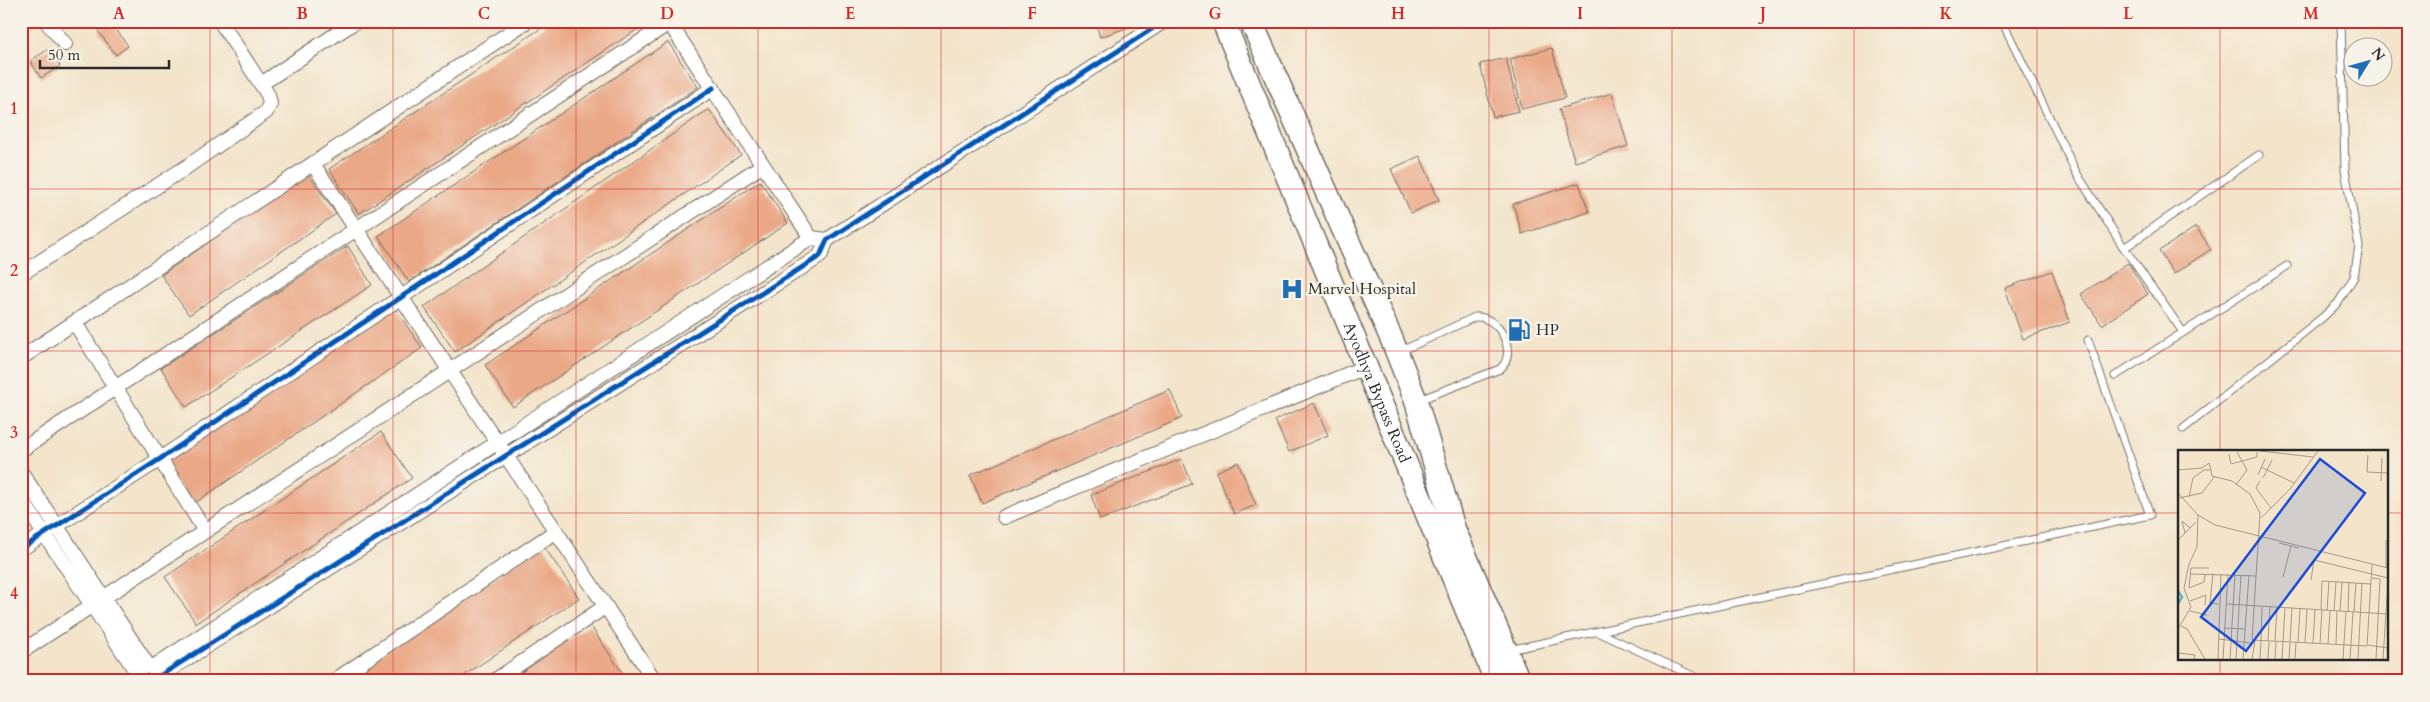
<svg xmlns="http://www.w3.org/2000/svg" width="2430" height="702" font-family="Cardo,serif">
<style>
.building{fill:#eaa887}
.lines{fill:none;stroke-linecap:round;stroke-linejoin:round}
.service-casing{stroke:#716c63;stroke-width:9}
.minor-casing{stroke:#716c63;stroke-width:16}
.primary-casing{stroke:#716c63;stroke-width:25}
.service{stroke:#fff;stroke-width:7}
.minor{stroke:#fff;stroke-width:14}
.primary{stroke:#fff;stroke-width:22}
.cycleway-casing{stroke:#f7f3e8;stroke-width:8}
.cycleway{stroke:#0057b8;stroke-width:5}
.grid{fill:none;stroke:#d62828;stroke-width:1;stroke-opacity:0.55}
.labels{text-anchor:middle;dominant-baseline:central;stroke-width:4.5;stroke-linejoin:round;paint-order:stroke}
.poi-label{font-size:16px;fill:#2b2b2b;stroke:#f7f3e8;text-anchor:start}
.street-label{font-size:16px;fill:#2b2b2b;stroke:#f7f3e8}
.inset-river{fill:none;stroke:#4ebcc8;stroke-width:2.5}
.inset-road{fill:none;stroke:#a39a8a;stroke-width:1}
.view{fill:#1d4ed8;fill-opacity:0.15;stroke:#1d4ed8;stroke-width:2.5}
.inset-edge{fill:none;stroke:#2b2b2b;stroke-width:2.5}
.neatline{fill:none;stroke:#d62828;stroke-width:2}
.grid-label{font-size:16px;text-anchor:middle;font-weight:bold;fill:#d62828}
</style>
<rect width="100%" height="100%" fill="#f7f3e8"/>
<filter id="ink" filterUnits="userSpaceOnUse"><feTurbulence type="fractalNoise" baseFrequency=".02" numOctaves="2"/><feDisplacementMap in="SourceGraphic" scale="10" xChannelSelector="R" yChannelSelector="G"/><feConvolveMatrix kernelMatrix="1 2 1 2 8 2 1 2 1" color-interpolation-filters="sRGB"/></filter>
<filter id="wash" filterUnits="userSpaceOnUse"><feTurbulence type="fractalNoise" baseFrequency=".0096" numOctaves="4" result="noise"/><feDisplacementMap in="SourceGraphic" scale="20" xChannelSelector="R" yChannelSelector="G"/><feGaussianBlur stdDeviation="1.12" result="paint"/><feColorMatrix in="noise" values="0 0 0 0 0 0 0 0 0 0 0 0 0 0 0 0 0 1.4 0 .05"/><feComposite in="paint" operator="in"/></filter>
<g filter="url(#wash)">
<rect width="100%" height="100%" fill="#f3e4ca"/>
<g id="blocks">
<path class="building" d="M552 21H650L359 214 329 169Z
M1095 21H1131L1132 26 1100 37Z
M111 22 128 46 116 55 98 31Z
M668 42 698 87 409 282 378 236Z
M1552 48 1565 98 1522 109 1510 59Z
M49 49 60 66 41 78 30 61Z
M1506 58 1519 111 1493 117 1480 64Z
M1612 93 1628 146 1575 162 1559 109Z
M709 109 741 155 455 352 424 307Z
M1420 156 1439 200 1411 213 1391 169Z
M308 174 336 214 189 315 161 275Z
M760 181 788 223 513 407 485 365Z
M1579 183 1589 212 1522 234 1513 204Z
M2196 227 2211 249 2174 274 2159 251Z
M348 246 372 285 186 407 161 368Z
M2128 263 2148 294 2102 325 2081 294Z
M2052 271 2070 322 2023 339 2005 288Z
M392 304 422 348 192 505 162 461Z
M1170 390 1182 418 982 503 970 475Z
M1314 403 1328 435 1289 452 1275 420Z
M381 432 412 478 196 623 165 577Z
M1182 459 1192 484 1100 520 1091 495Z
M1238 462 1256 505 1234 514 1216 472Z
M21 512 31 526 21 532Z
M543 545 579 598 456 681H342Z
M590 625 625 677 619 681H509Z"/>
</g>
</g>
<g filter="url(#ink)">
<use href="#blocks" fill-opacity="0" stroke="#716c63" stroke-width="1"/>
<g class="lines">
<defs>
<path id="service" d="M2002 21 2077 174 2124 248 2183 332
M2124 248 2259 155
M1399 352 1475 317C1499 315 1519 353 1500 369L1419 400
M2115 376 2287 266
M2183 429 2323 317 2338 303 2354 277 2359 246 2345 170 2341 21
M1598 632 1704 681
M1509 650 2150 515 2088 340"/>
<path id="minor" d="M46 21 65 44
M668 21 811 238
M261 84 356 21
M313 164 655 681
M21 274 185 168 266 112 270 104 268 95 220 21
M75 323 205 531
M21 358 527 21
M21 450 669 23
M21 472 149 667
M21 499 140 677 134 681
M1004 517 1365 367
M21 549 160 459 713 88
M21 652 763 165
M153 667 811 238 827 240
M160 681 158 677 820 256 827 240 1164 21
M334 681 556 531
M494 681 606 606"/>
<g id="primary">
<path id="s1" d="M1223 21 1496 681"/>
<path d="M1251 21 1392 340 1416 401 1454 529 1519 681"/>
</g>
</defs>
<use href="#service" class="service-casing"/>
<use href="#minor" class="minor-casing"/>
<use href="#primary" class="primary-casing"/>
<use href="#service" class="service"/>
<use href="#minor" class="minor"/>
<use href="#primary" class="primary"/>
<defs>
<path id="cycleway" d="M21 549 160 459 713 88
M160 681 158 677 820 256 827 240 1164 21"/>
</defs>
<use href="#cycleway" class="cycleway-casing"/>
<use href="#cycleway" class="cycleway"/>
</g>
</g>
<path class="grid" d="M210 21V681M393 21V681M576 21V681M758 21V681M941 21V681M1124 21V681M1306 21V681M1489 21V681M1672 21V681M1854 21V681M2037 21V681M2220 21V451M21 189H2409M21 351H2409M21 513H2179M2386 513H2409M2220 658V681"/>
<defs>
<symbol id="hospital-bare" viewBox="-9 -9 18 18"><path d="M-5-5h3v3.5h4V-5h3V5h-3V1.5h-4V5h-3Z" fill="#1f6fb2" stroke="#f7f3e8" stroke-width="2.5" paint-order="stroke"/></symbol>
<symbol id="fuel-bare" viewBox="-9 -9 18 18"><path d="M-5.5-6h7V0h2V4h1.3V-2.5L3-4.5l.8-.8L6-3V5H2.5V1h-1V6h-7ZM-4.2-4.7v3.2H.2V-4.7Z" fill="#1f6fb2" stroke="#f7f3e8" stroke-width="2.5" paint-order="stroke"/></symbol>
</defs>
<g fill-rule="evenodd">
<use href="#hospital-bare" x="1276" y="273" width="32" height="32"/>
<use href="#fuel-bare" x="1503" y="314" width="32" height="32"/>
</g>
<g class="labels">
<g class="poi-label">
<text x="1308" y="289">Marvel Hospital</text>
<text x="1536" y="330">HP</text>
</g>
<g class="street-label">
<text stroke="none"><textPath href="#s1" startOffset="402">Ayodhya Bypass Road</textPath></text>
</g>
</g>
<g transform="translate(2178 450)">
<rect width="210" height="210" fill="#f3e4ca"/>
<path class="inset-river" d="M0 141 4 147 0 154"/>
<path class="inset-road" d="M82 1 135 7M51 4 53 14 79 7V2M190 5 189 22 210 23M83 17 116 33M0 20 24 18 31 13 33 20M26 20H33L34 26 54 31 72 44 82 63 74 190 189 196 194 115M80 25 87 9M85 28 94 10M82 31 78 38 93 58M203 31 204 8M58 35 69 20 59 2M0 43 20 65 37 75 210 118M11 47 15 28 26 20M1 48 24 43 37 26M83 68 112 39 140 1M7 83 4 71 12 78M0 90 18 72M101 93 121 98M208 118V90M35 123 32 153 41 154M12 124 78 126M27 125 26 132 11 138 13 118H31M105 127 113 96M194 128 202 129 198 209M133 130 136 110 210 128M12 151 28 145 27 155M49 154 210 164M143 160 144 131 193 134M12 161 29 165M149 161 151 131M156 161 158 132M162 161 164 132M170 162 171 132M176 162 178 133M3 176 9 179 27 209M47 178 67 179M0 179 13 157 6 138 11 114 19 97 20 65M41 189 73 193M83 190 84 157M90 191 92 157M97 191 99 158M112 192 114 158M120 192 122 159M127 193 129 159M135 193 137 160M142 194 144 160M150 194 152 161M158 194 159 161M190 195 210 198M0 203 17 205 16 209M40 209 43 124M45 209 50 124M52 209 57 124M58 209 63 125M65 209 71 125M74 209 77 191M82 209 83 191M90 209 91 192M97 209 98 192M104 209 107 158M111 209 112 193M117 209 118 192M165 209 168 162M172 209 175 162M180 209 184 133M205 209 210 132"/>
<path class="view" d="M142 9 187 43 68 201 23 167Z"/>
<rect width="210" height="210" class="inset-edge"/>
</g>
<rect width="2430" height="702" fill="none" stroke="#f7f3e8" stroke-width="55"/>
<g transform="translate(2368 62) rotate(53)"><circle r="24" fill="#f7f3e8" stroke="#a5a39c"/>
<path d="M0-4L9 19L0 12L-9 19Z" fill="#1f6fb2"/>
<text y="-8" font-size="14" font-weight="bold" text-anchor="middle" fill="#2b2b2b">N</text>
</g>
<path d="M40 60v8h129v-8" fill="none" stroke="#2b2b2b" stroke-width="2.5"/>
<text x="48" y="60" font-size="15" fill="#2b2b2b" stroke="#f7f3e8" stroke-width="4" paint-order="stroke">50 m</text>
<rect x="28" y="28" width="2374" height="646" class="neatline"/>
<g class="grid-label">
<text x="119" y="19">A</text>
<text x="302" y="19">B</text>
<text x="484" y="19">C</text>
<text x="667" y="19">D</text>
<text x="850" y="19">E</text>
<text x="1032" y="19">F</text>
<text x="1215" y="19">G</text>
<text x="1398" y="19">H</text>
<text x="1580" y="19">I</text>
<text x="1763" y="19">J</text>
<text x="1946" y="19">K</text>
<text x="2128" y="19">L</text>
<text x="2311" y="19">M</text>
<text x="14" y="114">1</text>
<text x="14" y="276">2</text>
<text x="14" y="438">3</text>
<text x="14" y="599">4</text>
</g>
</svg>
